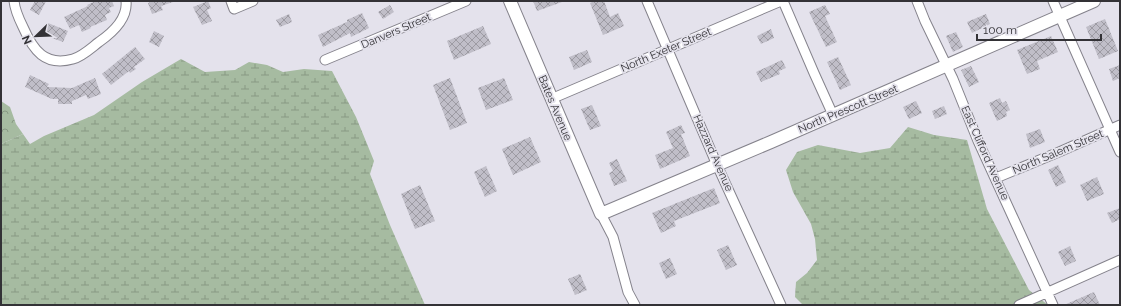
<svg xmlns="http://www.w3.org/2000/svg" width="1121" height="306" font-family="Raleway,sans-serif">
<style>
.forest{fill:url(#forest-crowns)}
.wetland{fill:url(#wetland-marsh)}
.building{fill:url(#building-cross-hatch)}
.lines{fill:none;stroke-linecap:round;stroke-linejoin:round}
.minor-casing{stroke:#85838c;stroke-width:11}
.tertiary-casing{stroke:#85838c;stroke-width:14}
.minor{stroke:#fff;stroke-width:9}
.tertiary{stroke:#fff;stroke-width:12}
.labels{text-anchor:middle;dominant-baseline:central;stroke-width:3.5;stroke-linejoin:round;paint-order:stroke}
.street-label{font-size:11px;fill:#333236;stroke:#e4e2ec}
</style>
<defs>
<pattern id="forest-crowns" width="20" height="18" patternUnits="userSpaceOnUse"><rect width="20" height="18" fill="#a6bba1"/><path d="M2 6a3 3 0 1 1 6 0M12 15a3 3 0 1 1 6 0" fill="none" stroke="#889984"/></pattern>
<pattern id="wetland-marsh" width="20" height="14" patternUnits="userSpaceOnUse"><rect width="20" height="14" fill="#a6bba1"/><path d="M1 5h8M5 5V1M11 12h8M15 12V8" fill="none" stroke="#889984"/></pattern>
<pattern id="building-cross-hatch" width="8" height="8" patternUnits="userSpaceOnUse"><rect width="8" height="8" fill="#c0bec8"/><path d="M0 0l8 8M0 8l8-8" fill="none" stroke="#9d9ba3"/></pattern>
</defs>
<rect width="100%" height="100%" fill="#e4e2ec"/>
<path class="forest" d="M1 101 10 107 16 124 23 134 1 144Z"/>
<path class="wetland" d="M181 59 205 72 235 70 249 62 267 65 283 72 304 69 332 71 356 117 374 161 370 174 390 225 425 305H1V144L23 134 30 144 44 136 94 115 142 82Z
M908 127 934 135 967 140 987 209 1029 290 1048 305H803L795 297 796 282 807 273 817 260 815 239 811 224 793 192 786 170 797 152 818 145 860 153 890 148Z"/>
<path class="building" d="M35 1H46L39 15 30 10Z
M96 1H112L114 6 109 8 111 12 105 15 107 20 90 27 91 28 82 32 79 25 70 29 64 17 88 6 87 5Z
M153 1H173V2L161 6 163 10 152 14 148 3Z
M208 1 211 8 207 10 212 21 202 25 193 7Z
M533 1H561L562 2 537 11Z
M594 1H604L610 17 618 13 624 26 603 35 590 3Z
M390 5 394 12 383 19 378 12Z
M825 5 830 14 825 16 837 42 826 47 809 12Z
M362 13 369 28 351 37 350 33 323 47 318 35 347 22V20Z
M289 14 292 22 280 27 276 20Z
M986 14 990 24 972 33 967 22Z
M1105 19 1118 51 1099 59 1086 27Z
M48 23 68 31 63 42 44 35Z
M483 26 491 44 454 60 447 41Z
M771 29 774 38 761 44 757 36Z
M154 31 164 36 159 47 149 42Z
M956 32 963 47 953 52 946 36Z
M1051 36 1058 52 1037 61 1040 69 1027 74 1017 50Z
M135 47 145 59 134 67 136 69 130 73 129 71 111 85 102 74Z
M587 50 592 62 574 70 569 57Z
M838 57 851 85 840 90 827 62Z
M782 60 786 68 779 71 780 74 761 82 756 72Z
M1120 65V78L1113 81 1109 69Z
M971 66 979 82 969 87 961 70Z
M30 75 49 84 47 87 72 88 95 78 101 94 88 99 86 95 72 101V104H58V99H52L25 87Z
M450 78 467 123 450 130 433 85Z
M504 78 513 100 486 110 478 88Z
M1000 98 1002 103 1006 101 1010 110 1006 112 1007 116 997 121 989 103Z
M916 101 922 113 909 119 903 107Z
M592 105 601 126 590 130 581 109Z
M944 106 947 114 935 119 932 111Z
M681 125 685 133 681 134 690 156 660 169 655 155 673 148 666 132Z
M1040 129 1045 142 1030 148 1026 134Z
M530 137 541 162 513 175 502 149Z
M617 159 627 181 614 186 609 173 613 171 609 163Z
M1058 165 1066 182 1056 187 1048 170Z
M486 166 497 191 485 197 474 172Z
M1097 177 1104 194 1087 201 1080 185Z
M420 185 435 221 415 229 401 194Z
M714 188 720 203 674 221 676 226 661 233 652 213Z
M1120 208V219L1112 223 1107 213Z
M728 245 737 265 726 270 717 250Z
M1070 246 1076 261 1065 266 1058 252Z
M670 258 677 274 666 279 659 263Z
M580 274 587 290 575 295 568 279Z
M1094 292 1100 305H1064Z"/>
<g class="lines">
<defs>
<path id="minor" d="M14 1C15 10 19 19 23 27 33 50 45 67 73 59 83 56 91 48 99 42 112 33 128 19 126 1
M231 1 234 9 253 1
M647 1 717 165 781 305
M783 1 814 73 833 115
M917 1 925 21 953 79 978 141 1053 305
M1053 1 1120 152
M325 60 466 1
M551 99 781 1
M996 178 1059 152 1120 125
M601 214 613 237 628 292 635 305
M1019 305 1120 260"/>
<path id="tertiary" d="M510 1 601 214 771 142 1094 1"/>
</defs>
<use href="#minor" class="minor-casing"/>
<use href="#tertiary" class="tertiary-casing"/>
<use href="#minor" class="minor"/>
<use href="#tertiary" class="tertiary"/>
</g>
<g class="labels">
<g class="street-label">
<text transform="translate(396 31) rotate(-23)">Danvers Street</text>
<text transform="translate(666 50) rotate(-23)">North Exeter Street</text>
<text transform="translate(555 108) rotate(67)">Bates Avenue</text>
<text transform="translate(848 109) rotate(-23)">North Prescott Street</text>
<text transform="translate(1058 152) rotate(-23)">North Salem Street</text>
<text transform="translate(713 153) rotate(66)">Hazzard Avenue</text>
<text transform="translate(985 153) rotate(66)">East Clifford Avenue</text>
</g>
</g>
<rect width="1121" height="306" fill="none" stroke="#333236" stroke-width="4"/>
<g transform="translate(36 36) rotate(247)" stroke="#e4e2ec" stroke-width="3" paint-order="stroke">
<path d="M0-3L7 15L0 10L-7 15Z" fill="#333236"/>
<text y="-6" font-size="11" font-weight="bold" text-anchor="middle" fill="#333236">N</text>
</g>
<path d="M977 34v6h124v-6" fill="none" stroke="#333236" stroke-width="2"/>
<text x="983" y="34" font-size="12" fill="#333236" stroke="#e4e2ec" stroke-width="3" paint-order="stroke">100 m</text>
</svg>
